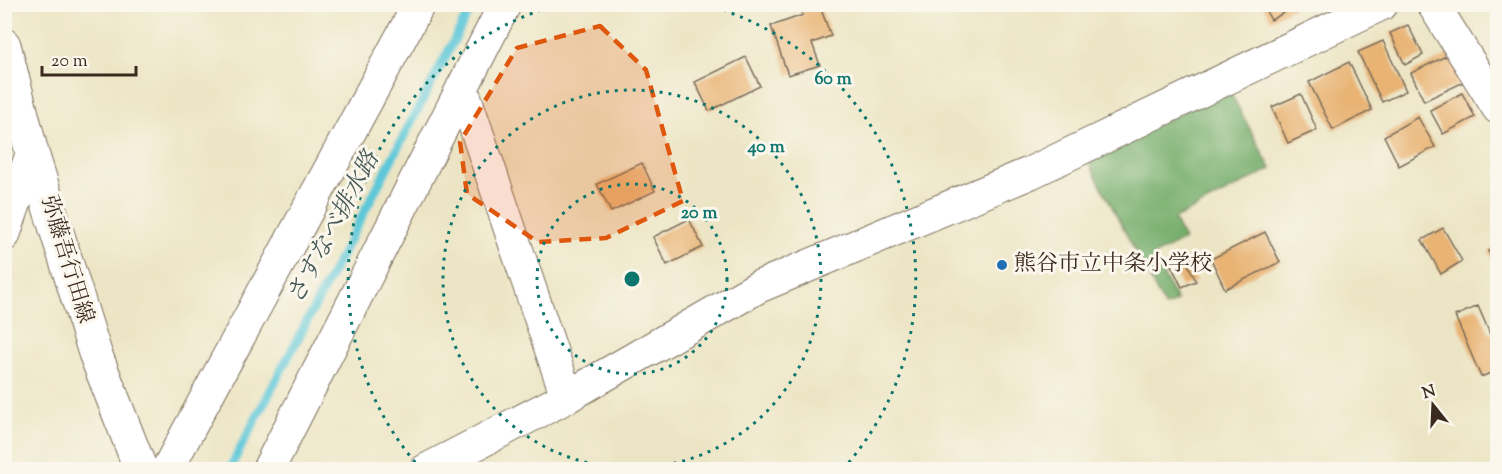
<svg xmlns="http://www.w3.org/2000/svg" width="1502" height="474" font-family="'Sorts Mill Goudy','Noto Serif JP',serif">
<style>
.forest{fill:#76ae6c;stroke:#586c45;stroke-width:1.5}
.lines{fill:none;stroke-linecap:round;stroke-linejoin:round}
.stream{stroke:#5dc8d8;stroke-width:9}
.building{fill:#e8b373}
.street-casing{stroke:#796b58;stroke-width:34}
.secondary-casing{stroke:#796b58;stroke-width:35}
.street{stroke:#fff;stroke-width:32}
.secondary{stroke:#fff;stroke-width:33}
.marked{fill:#df570d;fill-opacity:0.2;stroke:#df570d;stroke-width:4.5;stroke-dasharray:12 8;stroke-linejoin:round}
.ring{fill:none;stroke:#0f766e;stroke-width:3;stroke-dasharray:3 6}
.poi-dot{fill:#1f6fb2;stroke:#fbf7ec;stroke-width:2}
.labels{text-anchor:middle;dominant-baseline:central;stroke-width:6;stroke-linejoin:round;paint-order:stroke}
.street-label{font-size:22px;fill:#3b2a1e;stroke:#fbf7ec}
.poi-label{font-size:22px;fill:#3b2a1e;stroke:#fbf7ec;text-anchor:start}
.water-label{font-size:24px;font-style:italic;fill:#455956;stroke:#fbf7ec}
.centre{fill:#0f766e;stroke:#fbf7ec;stroke-width:3}
.ring-label{font-size:18px;text-anchor:middle;font-weight:bold;fill:#0f766e;stroke:#fbf7ec;stroke-width:6;stroke-linejoin:round;paint-order:stroke}
</style>
<rect width="100%" height="100%" fill="#fbf7ec"/>
<filter id="ink" filterUnits="userSpaceOnUse"><feTurbulence type="fractalNoise" baseFrequency=".0167" numOctaves="2"/><feDisplacementMap in="SourceGraphic" scale="12" xChannelSelector="R" yChannelSelector="G"/><feConvolveMatrix kernelMatrix="1 2 1 2 8 2 1 2 1" color-interpolation-filters="sRGB"/></filter>
<filter id="wash" filterUnits="userSpaceOnUse"><feTurbulence type="fractalNoise" baseFrequency=".008" numOctaves="4" result="noise"/><feDisplacementMap in="SourceGraphic" scale="24" xChannelSelector="R" yChannelSelector="G"/><feGaussianBlur stdDeviation="1.35" result="paint"/><feColorMatrix in="noise" values="0 0 0 0 0 0 0 0 0 0 0 0 0 0 0 0 0 1.4 0 .05"/><feComposite in="paint" operator="in"/></filter>
<g filter="url(#wash)">
<rect width="100%" height="100%" fill="#ece5c5"/>
<path class="forest" d="M1228 88 1271 169 1174 219 1184 240 1153 256 1177 301 1165 307 1088 161Z"/>
<g class="lines">
<path class="stream" d="M229 470 473 4"/>
</g>
<g id="blocks">
<path class="building" d="M799 4H819L831 36 812 43 820 65 788 75 771 26 803 15Z
M1262 4H1291L1293 8 1271 20Z
M1408 25 1423 55 1405 65 1390 33Z
M1383 41 1406 91 1382 102 1358 52Z
M1450 54 1464 82 1424 101 1411 73Z
M746 57 760 86 709 111 695 82Z
M1349 62 1372 110 1333 130 1309 82Z
M1462 93 1475 117 1443 134 1430 110Z
M1301 94 1317 130 1288 143 1272 107Z
M1418 117 1435 147 1399 166 1384 136Z
M642 163 655 191 611 212 597 184Z
M689 219 703 247 667 265 653 237Z
M1443 228 1462 261 1441 274 1422 240Z
M1265 232 1280 262 1225 289 1211 259Z
M1498 246V268L1488 251Z
M1184 256 1196 281 1182 287 1170 263Z
M1478 306 1490 334 1498 331V370L1481 377 1455 316Z"/>
</g>
</g>
<g filter="url(#ink)">
<use href="#blocks" fill-opacity="0" stroke="#796b58" stroke-width="1.5"/>
<g class="lines">
<defs>
<path id="street" d="M1433 4 1498 108
M462 88 567 397
M4 235 32 153
M167 470 419 4
M268 470 505 4
M426 470 567 397 758 287 1030 173 1382 4"/>
<path id="secondary" d="M4 45 32 153 95 353 141 470"/>
</defs>
<use href="#street" class="street-casing"/>
<use href="#secondary" class="secondary-casing"/>
<use href="#street" class="street"/>
<use href="#secondary" class="secondary"/>
</g>
</g>
<path class="marked" d="M600 26 646 70 683 201 606 238 538 242 467 194 460 142 517 48Z"/>
<g class="ring">
<circle cx="632" cy="279" r="95"/>
<circle cx="632" cy="279" r="189"/>
<path d="M421 469A284 284 0 0 1 558 5M706 5A284 284 0 0 1 843 469"/>
</g>
<circle class="poi-dot" cx="1002" cy="265" r="6"/>
<g class="labels">
<g class="street-label">
<text transform="translate(66 260) rotate(73)">弥藤吾行田線</text>
</g>
<g class="poi-label">
<text x="1014" y="265">熊谷市立中条小学校</text>
</g>
<g class="water-label">
<text transform="translate(334 228) rotate(-62)">さすなべ排水路</text>
</g>
</g>
<circle cx="632" cy="279" r="9" class="centre"/>
<g class="ring-label">
<text x="833" y="84">60 m</text>
<text x="766" y="152">40 m</text>
<text x="699" y="218">20 m</text>
</g>
<rect width="1502" height="474" fill="none" stroke="#fbf7ec" stroke-width="24"/>
<g transform="translate(1433 405) rotate(342)" stroke="#fbf7ec" stroke-width="4.5" paint-order="stroke">
<path d="M0-4.5L10 22L0 15L-10 22Z" fill="#3b2a1e"/>
<text y="-9" font-size="16" font-weight="bold" text-anchor="middle" fill="#3b2a1e">N</text>
</g>
<path d="M42 66v9h94v-9" fill="none" stroke="#3b2a1e" stroke-width="3"/>
<text x="51" y="66" font-size="18" fill="#3b2a1e" stroke="#fbf7ec" stroke-width="4.5" paint-order="stroke">20 m</text>
</svg>
